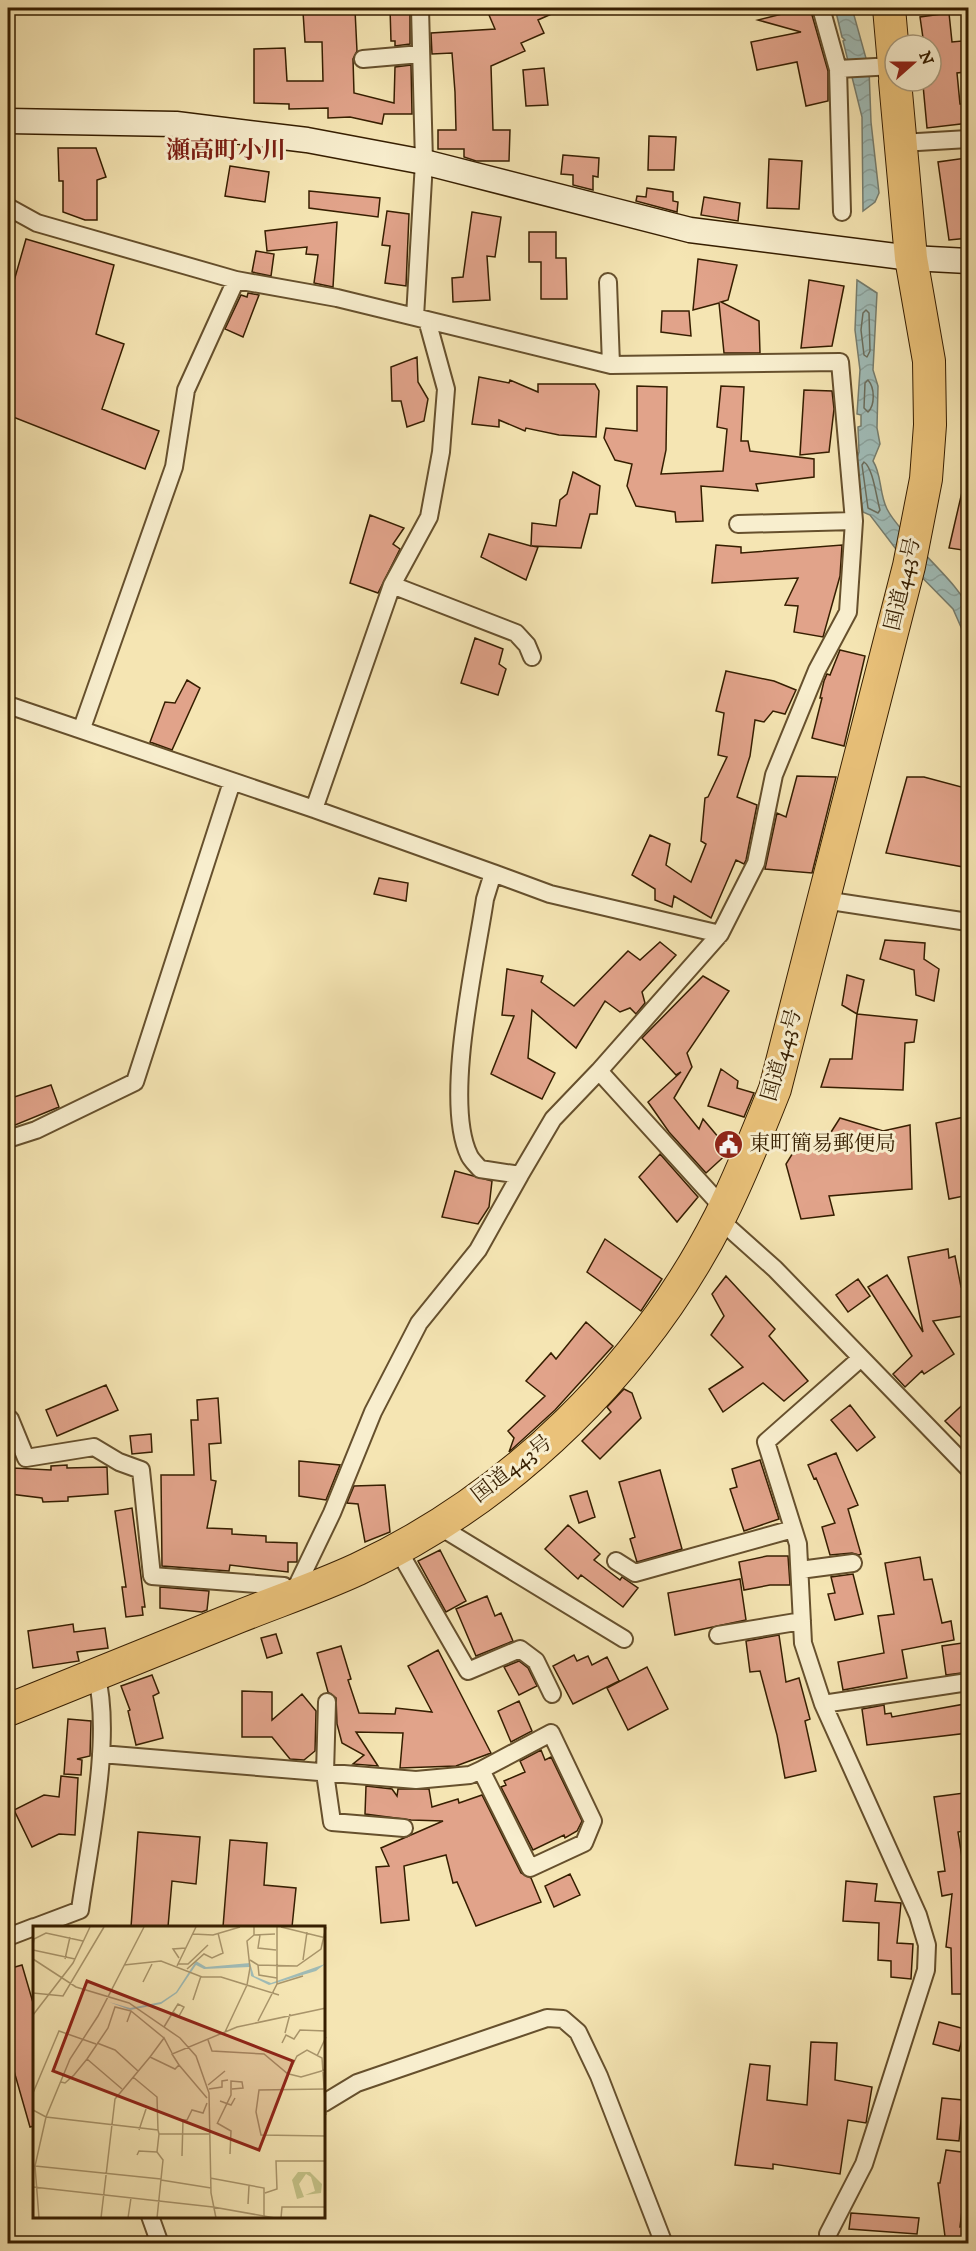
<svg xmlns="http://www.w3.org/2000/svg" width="976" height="2251" font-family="'IM FELL DW Pica','Noto Serif JP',serif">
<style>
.water{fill:url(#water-waves);stroke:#767d6e;stroke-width:1.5}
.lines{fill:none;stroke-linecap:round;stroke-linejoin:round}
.shore{stroke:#6b6d5c;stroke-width:1.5}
.building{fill:#e1a38a;stroke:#361e00;stroke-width:1.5}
.street-casing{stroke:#66502d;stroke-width:20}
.secondary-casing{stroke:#361e00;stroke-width:27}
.highway-casing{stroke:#361e00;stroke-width:34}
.street{stroke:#f8eece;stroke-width:16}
.secondary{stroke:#f8eece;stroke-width:24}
.highway{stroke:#eac27a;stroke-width:32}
.labels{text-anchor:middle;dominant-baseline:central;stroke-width:6;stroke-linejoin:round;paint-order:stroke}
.street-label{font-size:21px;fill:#361e00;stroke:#f8eece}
.poi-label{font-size:21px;fill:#361e00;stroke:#f8eece;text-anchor:start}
.quarter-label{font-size:24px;font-weight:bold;fill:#7a1f14;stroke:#f8eece}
.inset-road{fill:none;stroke:#a9956b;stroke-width:1.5}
.view{fill:#8f2418;fill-opacity:0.15;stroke:#8f2418;stroke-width:3}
.inset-edge{fill:none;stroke:#361e00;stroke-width:3}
</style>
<defs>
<pattern id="water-waves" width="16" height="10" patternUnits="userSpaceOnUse" patternTransform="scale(1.5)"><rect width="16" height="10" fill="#a0bcb7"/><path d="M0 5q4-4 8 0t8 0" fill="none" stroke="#8aa19c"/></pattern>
</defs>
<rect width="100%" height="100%" fill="#f5e5b3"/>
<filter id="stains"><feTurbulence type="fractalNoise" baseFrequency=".00333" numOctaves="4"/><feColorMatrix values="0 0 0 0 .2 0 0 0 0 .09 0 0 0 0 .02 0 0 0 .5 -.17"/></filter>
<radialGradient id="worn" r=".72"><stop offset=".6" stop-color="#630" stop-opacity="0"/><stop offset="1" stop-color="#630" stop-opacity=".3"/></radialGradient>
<path class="water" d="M835 8H852L869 69 871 122 879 193 875 202 863 211 862 117 843 41 845 40 842 37Z
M857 280 877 293 873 370 878 386 877 428 880 444 873 461C882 475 879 493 887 509 901 537 965 587 968 610 970 620 968 632 968 643L953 609 902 557 870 515 863 512 855 464 859 452 858 427 861 426V415L857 414 860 370 855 330Z"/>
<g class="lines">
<path class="shore" d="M866 310 869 313 870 351 867 357 864 355 861 330 863 313Z
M868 380C875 388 875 405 868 412L864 408 865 383Z
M864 462C873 468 876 496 880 510L878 513 868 508 862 465Z"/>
</g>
<path class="building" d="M390 8H410V44L395 46V41H391Z
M486 8H565L538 20 544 33 521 43 525 51 491 66 493 130H510L509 161H476L464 157V149H438V130H456L455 92 452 53 432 54 431 33 495 29Z
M784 8H810L828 71V101L806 106 797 62 757 70 751 42 801 32 758 20 786 13Z
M355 10 357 51 353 59 354 93 394 103 395 67 411 65 412 114H384L382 124 350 117 328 118V108L289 109V104L254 103V49L285 48 287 81H323L322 42H305L303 12Z
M949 13 952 42 962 41 965 72 957 73 960 104H969V123L927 128 923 85 931 84V45H924L920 17Z
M544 68 548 105 526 106 523 70Z
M649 136 676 137 674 170H648Z
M58 148H96L106 177 97 180V220H85L63 212V181H59Z
M563 155 599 158 598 177 593 176V190L573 185V175L561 174Z
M966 158 969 167V238L949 240 938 162Z
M769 159 802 161 799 209 767 208Z
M230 166 269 172 265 202 225 196Z
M647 188 673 192V201L678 202 677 212 636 201 637 196 646 197Z
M309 191 380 198 378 217 309 208Z
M704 197 740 203 738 221 701 215Z
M387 211 409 214 406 286 385 283 390 246 382 245Z
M472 212 501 217 495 257 487 256 490 300 453 302 452 278 463 277Z
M337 222 333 287 314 283 318 255 306 254 307 247 267 251 265 231Z
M529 232H556V258H566L567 299H541V262H529Z
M26 239 114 265 96 334 124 344 102 409 159 431 145 469 8 415V302Z
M256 251 274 254 271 276 252 272Z
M698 259 737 265 728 300 721 302 759 321 760 353H724L719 303 693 310Z
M809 280 844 286 832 346 801 348Z
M248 293 259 295 243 337 225 329 241 295 247 297Z
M662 311H689L691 336 661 332Z
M417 357 418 382 428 399 424 421 407 427 401 401H392L391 367Z
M479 377 509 383 510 380 538 392V384H595L599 391 596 437 559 435 526 428 525 431 499 420V427L472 424Z
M637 386 667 387 666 450 661 474 723 471 727 429 717 427 721 386 744 387 741 441H748L750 451 814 459V477L756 484 758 491 701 486 703 521 676 522 675 512 636 506 627 486 632 464 615 460 604 438 606 428 637 431Z
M804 390 832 391 834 409 829 452 800 455Z
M573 472 600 486 597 514H590L581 548 532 546 538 547 526 580 481 557 489 534 531 546 532 523 556 526 560 500 567 494Z
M962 492 969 493V551L949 548Z
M370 515 404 528 393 544 400 549 378 593 350 583Z
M716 545 741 547V553L842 545 840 576 823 637 794 632 798 606 785 605 798 578 712 583Z
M475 638 503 649 499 664 506 669 498 695 461 683Z
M840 650 865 656 844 746 812 738 822 698H820L824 681 827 674 830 675Z
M726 671 774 681 796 690 785 714 773 711 764 722 755 720 750 756 737 797 757 805 746 860 744 864 736 860 711 918 674 896 672 907 655 900V889L632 875 650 835 670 844 666 865 691 882 706 844 701 841 705 798 708 797 727 757 718 755 724 713 716 711Z
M187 680 200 688 172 750 150 742 165 702 175 703Z
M797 776 836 777 812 873 765 869 777 813 786 817Z
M907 777H924L969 789V868L886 853Z
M379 878 408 883 406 901 374 894Z
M885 940 925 943 924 959 939 969 934 1001 916 995 914 970 880 959Z
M660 942 676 955 642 992 645 1003 636 1014 630 1008 620 1012 605 1001 576 1048 532 1010 528 1058 555 1073 542 1099 491 1074 514 1016 502 1015 507 969 543 976 541 982 574 1006 628 951 640 960Z
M847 975 864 980 857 1014 842 1005Z
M703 976 729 991 687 1053 692 1067 674 1098 699 1129 703 1119 730 1151 706 1173 669 1132 648 1102 681 1072 676 1075 642 1038Z
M857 1014 917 1020 914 1042 905 1043 903 1090 821 1087 830 1059H852Z
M721 1069 738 1081 737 1088 754 1093 744 1117 708 1106Z
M51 1085 59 1107 8 1128V1099Z
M969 1116V1195L949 1199 936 1123Z
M840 1118 883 1131 910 1125 912 1189 829 1196 834 1215 801 1219 786 1164 799 1143 819 1151Z
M660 1154 698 1197 677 1222 639 1177Z
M455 1171 492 1181 489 1207 478 1224 442 1217Z
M605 1239 662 1279 641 1311 587 1272Z
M948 1249 949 1258 955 1256 961 1287 969 1286V1315L933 1321 954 1354 924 1374 922 1371 905 1387 893 1374 912 1356 868 1287 887 1275 923 1332 908 1257Z
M726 1276 775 1329 769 1336 808 1381 784 1401 763 1383 723 1412 709 1389 743 1367 711 1335 724 1316 712 1294Z
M858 1279 870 1296 848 1312 836 1295Z
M586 1322 613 1346 555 1410 509 1452 514 1438 508 1431 545 1396 526 1381 551 1353 556 1359Z
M106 1385 118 1410 57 1436 46 1410Z
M624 1389 632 1393 641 1418 600 1459 582 1441 611 1412 607 1407Z
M218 1398 221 1443 209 1444 211 1480 216 1481 207 1528 232 1529V1534L266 1536V1542L297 1543V1562H288V1572L230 1565 229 1571 162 1566 161 1475H194L191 1420H198L197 1400Z
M969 1399V1445L945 1421Z
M850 1405 875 1437 857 1451 831 1420Z
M151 1434 152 1452 132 1454 130 1436Z
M836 1453 858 1505 848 1509 861 1554 859 1555 852 1553 830 1555 822 1527 835 1523 816 1478 814 1479 808 1465Z
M760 1460 779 1519 744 1531 730 1489 737 1487 732 1469Z
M299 1461 340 1465 326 1500 299 1496Z
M67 1465V1468L107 1467 108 1494 68 1497V1501L43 1502 42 1498 10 1494 13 1468 51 1470V1466Z
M660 1470 682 1549 637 1562 630 1539 635 1537 619 1482Z
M385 1485 390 1532 365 1542 358 1504 347 1503 354 1486Z
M587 1491 595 1517 579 1523 570 1496Z
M132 1508 145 1607H142L143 1615 126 1617 122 1587H126L115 1511Z
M568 1525 600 1554 594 1560 620 1580 622 1577 638 1588 623 1607 581 1575 578 1579 545 1549Z
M440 1550 466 1601 446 1612 418 1561Z
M788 1556 790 1585H770L744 1590 739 1562 767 1556Z
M920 1557 924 1580 932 1579 942 1623 951 1621 954 1640 902 1650 907 1678 843 1690 838 1662 884 1653 878 1616 894 1614 885 1563Z
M853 1574 863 1614 835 1620 828 1594 835 1593 831 1577Z
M740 1579 746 1620 675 1635 668 1593Z
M160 1587 209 1591 207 1610 202 1612 160 1608Z
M487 1596 495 1616 501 1613 513 1641 476 1656 456 1609Z
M73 1624 74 1632 105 1628 108 1648 77 1652 79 1661 33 1668 28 1631Z
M276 1634 282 1653 267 1658 261 1638Z
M779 1635 786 1682 799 1678 810 1719 805 1721 816 1771 785 1778 777 1735 760 1671 750 1672 746 1641Z
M969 1642V1672L946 1675 942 1646Z
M341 1646 351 1679 348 1680 359 1713 395 1714 396 1708 432 1712 408 1666 438 1650 491 1753 456 1766 400 1768 403 1733 356 1732 378 1766 353 1764 364 1755 342 1743 337 1724 336 1698 328 1692 317 1653Z
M574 1655 577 1661 588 1656 592 1665 607 1657 619 1681 573 1704 553 1666Z
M519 1661 528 1668 537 1686 519 1695 504 1667Z
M647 1667 668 1709 628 1730 607 1688Z
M152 1675 159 1693 153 1696 163 1738 136 1745 128 1711 130 1710 121 1686Z
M242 1691 272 1692V1720L302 1694 316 1711 315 1751 304 1760 290 1759 272 1737H242Z
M519 1701 532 1731 511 1742 498 1711Z
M965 1704 968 1733 867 1745 862 1709 884 1705 885 1714 891 1713 892 1717Z
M68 1719 91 1721 90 1756 77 1759 82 1760 81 1775 64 1774Z
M541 1750 545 1760 551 1757 582 1821 577 1831 565 1838 564 1835 533 1850 501 1787 506 1785 504 1781 525 1772 520 1761Z
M61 1776 78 1778 75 1835 59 1834 32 1847 14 1810 44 1795 59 1797Z
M366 1786 392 1789 397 1796 398 1789H429L432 1807 458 1799 459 1803 482 1795 521 1873 531 1878 541 1902 476 1926 457 1882 453 1883 446 1855 404 1866 409 1920 381 1923 376 1867 389 1866 381 1848 443 1821 411 1820 365 1814Z
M964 1793 969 1830 958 1832 963 1864 969 1863V1994H952L951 1948 946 1947 952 1894 942 1896 938 1872 945 1871 934 1797Z
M138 1832 200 1837 196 1884 172 1881 168 1927H131Z
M230 1840 267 1843 264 1885 296 1888 292 1927H223Z
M570 1874 580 1895 554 1907 545 1886Z
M846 1881 877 1884 875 1901 901 1903 897 1943 913 1944 911 1979 891 1977V1961L878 1960 879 1923 843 1921Z
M22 1965 34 2006V2126L30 2127 8 2050V1969Z
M939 2022 965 2029 959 2051 933 2044Z
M811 2042 837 2043 835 2080 872 2087 866 2123 848 2120 840 2174 773 2164V2169L735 2165 750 2064 770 2066 767 2100 807 2105Z
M942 2098 963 2100 959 2141 937 2139Z
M946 2150 969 2153 960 2227 969 2226V2244H946L938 2183H940Z
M851 2213 919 2218 917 2234 849 2229Z"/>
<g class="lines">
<defs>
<path id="street" d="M821 8 838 69 894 66
M363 59 421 54
M838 69 842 212
M901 143 968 139
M8 207 37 223 236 280 337 298 611 365 840 362 854 521 738 524
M608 282 611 365
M415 317 424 162 420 8
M392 585 516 633 527 645 532 657
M8 705 314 809 493 873 485 899C476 960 443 1101 469 1155 471 1160 477 1165 480 1169L520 1175 553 1119 599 1071 717 1201 719 1219 775 1269 968 1468
M82 728 174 467 186 390 236 280
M314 809 392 585 429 517 441 452 446 389 427 320
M493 873 550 894 720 934 599 1071
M824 900 968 922
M720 934 756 863 774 775 817 670 848 612 854 521
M8 1139 36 1130 135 1082 232 782
M8 1420 10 1419 26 1458 94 1447 119 1462 141 1470 152 1576 284 1586 292 1596 332 1513 373 1412 419 1323 478 1250 520 1175
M437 1525 624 1639
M397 1548 468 1671 520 1649 536 1661 552 1694
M616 1561 635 1573 793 1529
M800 1570 853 1563
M718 1635 802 1621
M327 1702 325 1773 332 1822 404 1828
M823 1704 968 1682
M101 1754 416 1780 470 1775 481 1770 551 1733 593 1821 584 1843 530 1868 481 1770
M35 1927 80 1910C89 1845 113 1736 96 1674
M8 1937 34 1927
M324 2103 357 2083 547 2018 563 2019 578 2032 599 2076 664 2244
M150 2216 160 2244
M829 2244 828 2234 864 2164 926 1970 927 1945 918 1915 823 1704 803 1643 798 1544 766 1442 861 1358"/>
<path id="secondary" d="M8 121 176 124 307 140 424 162 690 230 911 258 968 261"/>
<path id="highway" d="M889 8 895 76
M8 1710C84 1679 161 1648 238 1617 278 1601 319 1587 358 1569 512 1497 643 1368 720 1217 741 1175 758 1132 775 1089L909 566 926 479 930 425 929 361 911 258 895 81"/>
</defs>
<use href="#street" class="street-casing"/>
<use href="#secondary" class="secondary-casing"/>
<use href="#highway" class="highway-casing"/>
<use href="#street" class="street"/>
<use href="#secondary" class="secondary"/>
<use href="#highway" class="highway"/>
</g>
<defs>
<symbol id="civic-disc" viewBox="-11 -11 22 22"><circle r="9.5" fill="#8f2418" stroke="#f8eece"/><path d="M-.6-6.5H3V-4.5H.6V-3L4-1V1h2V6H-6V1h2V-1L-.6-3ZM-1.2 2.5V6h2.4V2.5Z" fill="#fff"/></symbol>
</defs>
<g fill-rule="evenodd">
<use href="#civic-disc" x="712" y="1128" width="33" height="33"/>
</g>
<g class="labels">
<g class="street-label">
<text transform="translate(903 584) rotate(-77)">国道443号</text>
<text transform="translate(782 1055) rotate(-74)">国道443号</text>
<text transform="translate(512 1469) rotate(-38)">国道443号</text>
</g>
<g class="poi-label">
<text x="749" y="1144">東町簡易郵便局</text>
</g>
<g class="quarter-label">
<text x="226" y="151">瀬高町小川</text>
</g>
</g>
<g transform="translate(33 1926)">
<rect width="292" height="292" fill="#f5e5b3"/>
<path d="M265 246H277L289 258 288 267 272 269 282 265 278 251 273 248 266 258 271 271 264 273 259 254Z" fill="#c4c287"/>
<path d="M163 35 173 41 217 37 221 50 238 57 292 38 283 45 236 59 218 50 217 41 171 43 163 39 144 67 128 78 97 84 76 76 97 82 128 76 143 66Z" fill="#a0bcb7"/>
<path class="inset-road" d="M248 1 293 12M160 8 180 9 207 1M221 9 242 8M227 9 225 22 243 24M0 19 1 13 13 7 50 15M0 24 42 33M146 32 140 23 153 22M0 33 43 61 96 77 147 112 163 130 176 167 178 267 183 292M32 33 37 11M217 34 225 39 264 40 288 23 293 1M270 34 274 6M145 38H155L175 19M91 39 128 35 169 51H188L246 69M225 39 226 49 244 52M144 40 163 1M154 43 171 28 179 32 190 27 185 7M110 56 119 38M244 58 270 50M0 67 30 70 71 1M160 74 168 50M98 85 131 112M0 89 40 37 57 1M225 95 244 58V1M131 101 140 86 145 78 151 81 146 90 140 86M192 106 214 59 217 42 214 15 221 9V1M252 107 257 88M175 114 179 125 231 128 255 148 264 130 274 124 289 132 293 189M64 117 82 124 105 145M249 117 253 109 261 113 267 104 293 105M284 130 293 111M117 131 131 112 139 127M54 133 89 163M146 139 174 172M256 148 268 151 292 144M100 151 124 171 125 204M28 156 32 157 41 149 54 133 75 102 82 81 98 85 94 96M175 159 192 145M176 163 189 161V155L195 154M292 163 226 164 223 186 228 209 293 210M0 167 26 105 63 118M187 175 198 179 202 172M0 184 13 191 125 204 126 208H176M184 197 198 205 197 228M184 198 198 169V155L209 156 210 162 199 163M106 204 113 183M104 229 106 225 124 226M149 230 150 194H154L159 184 170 187 174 177M2 240 128 253M177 252 231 262V290M128 254 178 262M0 261 180 281M232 267 244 263 243 235H293M215 278 216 260M180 281 242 292M6 292 2 240 13 191 37 133 65 90 111 1M68 292 82 173 117 131 142 143 146 139 139 128 204 101 293 82M95 292 98 272M124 292 130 234 124 226 126 208M248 292 249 281H293"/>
<path class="view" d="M54 55 260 135 226 224 20 145Z"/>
<rect width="292" height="292" class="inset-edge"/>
</g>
<rect width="976" height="2251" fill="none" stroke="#f5e5b3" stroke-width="30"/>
<rect x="9" y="9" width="958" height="2233" fill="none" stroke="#361e00" stroke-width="3"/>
<rect x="15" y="15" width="946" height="2221" fill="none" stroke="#361e00" stroke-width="1.5"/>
<g transform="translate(913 63) rotate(69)"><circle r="28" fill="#f8eece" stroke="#aa9b7c" stroke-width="1.5"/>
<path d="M0-4.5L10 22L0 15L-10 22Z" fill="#8f2418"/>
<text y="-9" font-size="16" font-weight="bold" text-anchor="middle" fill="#361e00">N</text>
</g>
<rect width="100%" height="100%" filter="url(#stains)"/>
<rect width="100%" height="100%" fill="url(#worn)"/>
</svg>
